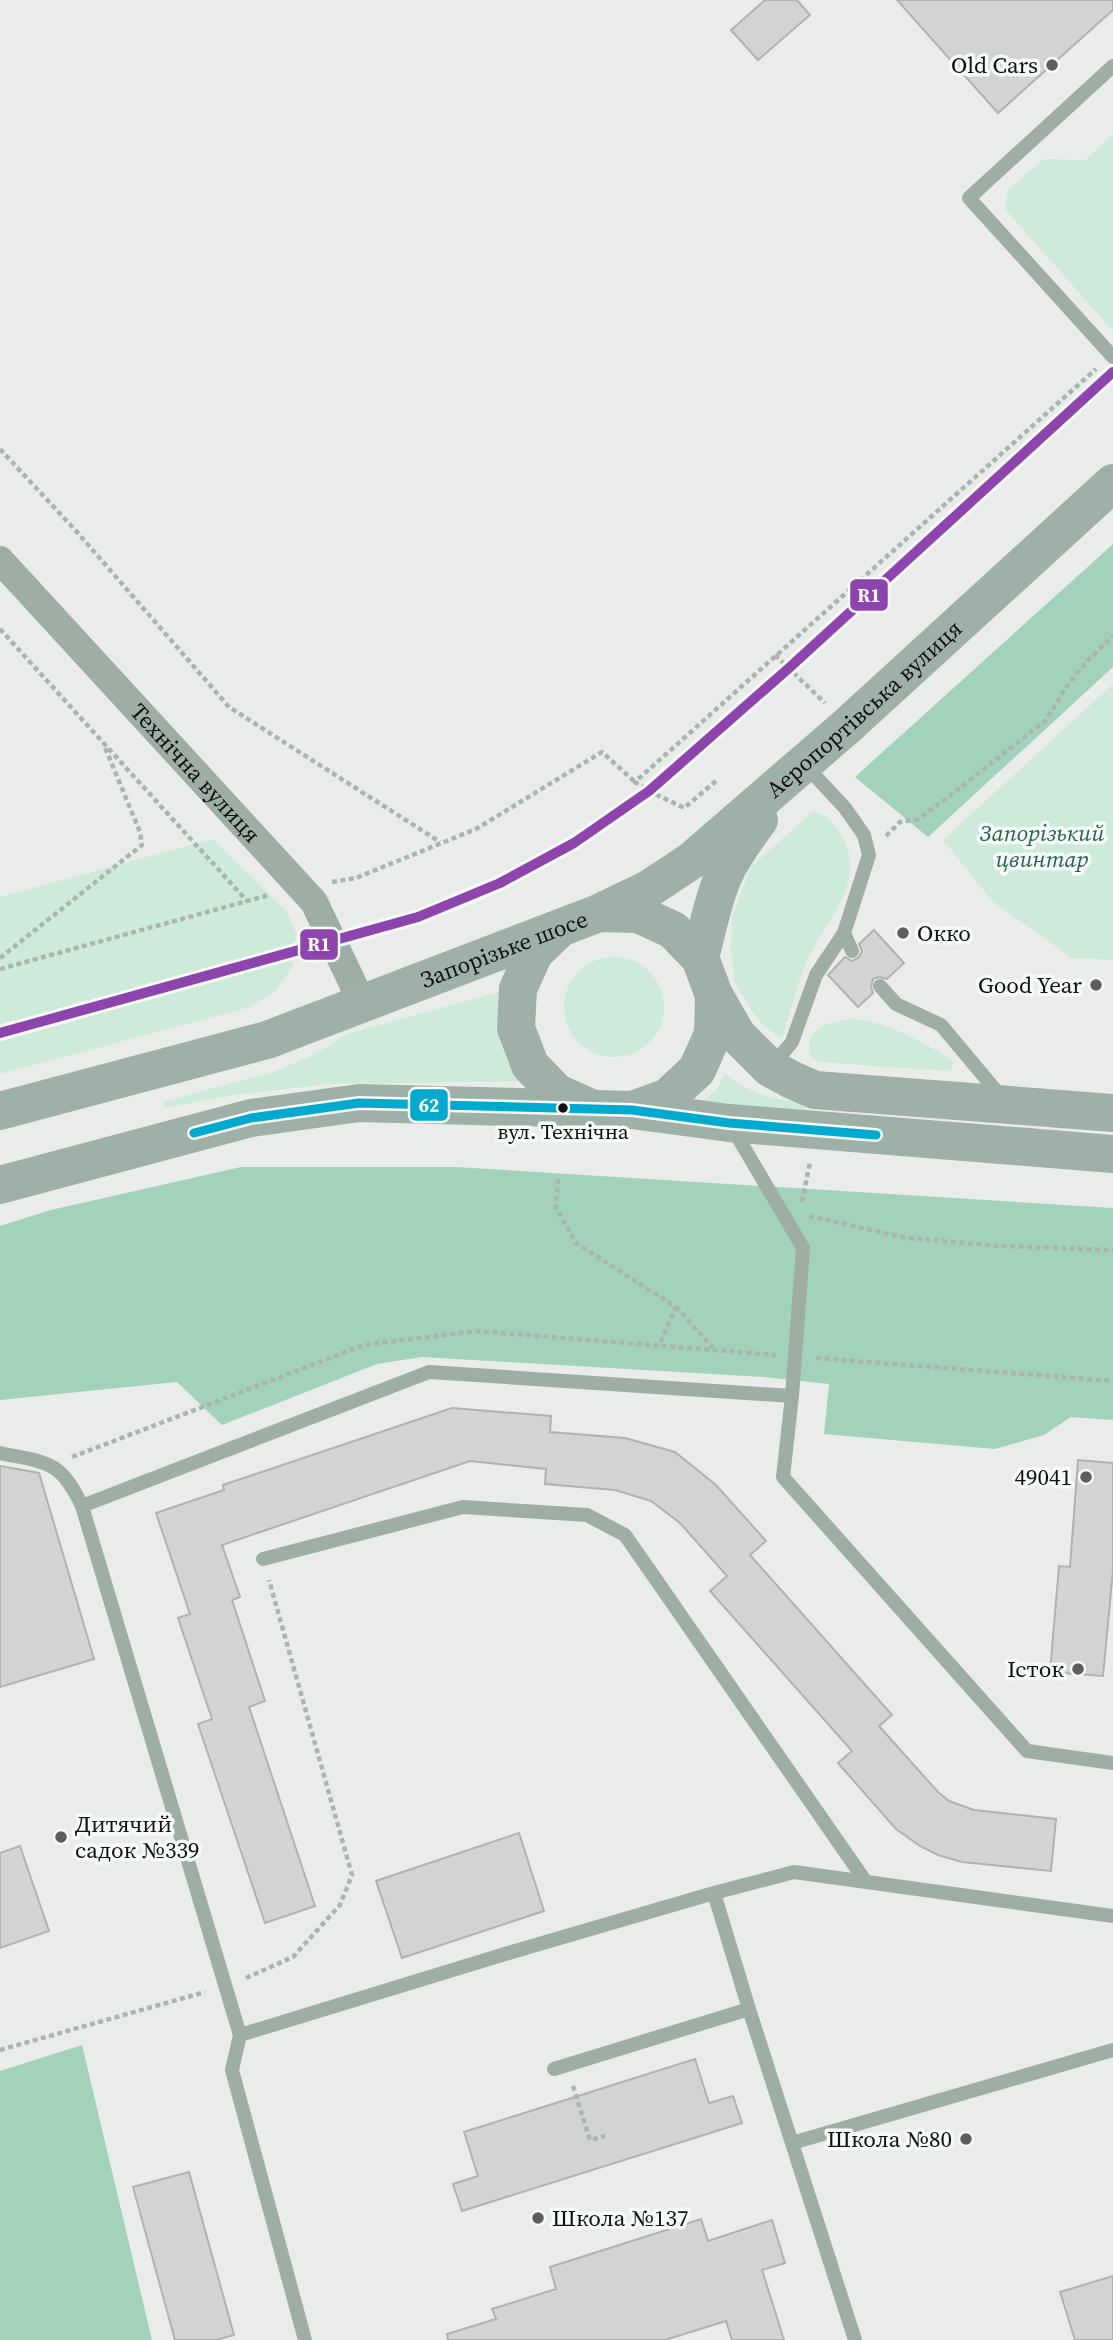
<svg xmlns="http://www.w3.org/2000/svg" width="1113" height="2340" font-family="'Source Serif 4',serif">
<style>
.green{fill:#cdeada}
.forest{fill:#a2d2ba}
.building{fill:#d2d4d3;stroke:#b0b2b1;stroke-width:2}
.lines{fill:none;stroke-linecap:round;stroke-linejoin:round}
.path{stroke:#aab5af;stroke-width:4.5;stroke-dasharray:5 3.5;stroke-linecap:butt}
.lane{stroke:#9eaea5;stroke-width:14}
.street{stroke:#9eaea5;stroke-width:28}
.primary{stroke:#9eb0a7;stroke-width:38}
.bus-1-casing{stroke:#f6faf8;stroke-width:14}
.bus-1{stroke:#00a9ce;stroke-width:9}
.rail-1-casing{stroke:#f6faf8;stroke-width:16}
.rail-1{stroke:#8e44ad;stroke-width:10}
.poi-dot{fill:#5c5e5d;stroke:#f6faf8;stroke-width:2.5}
.bus-dot{fill:#101211;stroke:#f6faf8;stroke-width:2.5}
.labels{text-anchor:middle;dominant-baseline:central;stroke-width:7;stroke-linejoin:round;paint-order:stroke}
.bus-label{font-size:21px;fill:#101211;stroke:#f6faf8}
.poi-label{font-size:23px;fill:#101211;stroke:#f6faf8;text-anchor:end}
.street-label{font-size:23px;fill:#101211;stroke:#f6faf8}
.park-label{font-size:23px;font-style:italic;fill:#276548;stroke:#f6faf8}
.line-badge{stroke:#f6faf8;stroke-width:2.5}
.badge-label{font-size:19px;text-anchor:middle;font-weight:bold;fill:#fff}
</style>
<rect width="100%" height="100%" fill="#eaeceb"/>
<path class="green" d="M1113 134V331L1005 209 1008 190 1044 159 1085 160Z
M1113 684V960L1072 958 993 902 943 840Z
M812 812C826 814 834 822 841 834 869 882 826 918 807 961 796 986 790 1013 782 1039L765 1027 752 1011 735 983 731 951 732 917 751 867Z
M213 839 288 913 296 934 292 967 275 991 250 1007 0 1074V897Z
M564 1007a50 50 0 1 1 100 0a50 50 0 1 1-100 0Z
M499 992 498 1016 522 1081 330 1084 233 1095 164 1108 163 1102 276 1071 315 1054 347 1034Z
M852 1019C888 1022 920 1040 950 1059L953 1062 952 1069 946 1071 820 1062 811 1058C803 1027 828 1022 852 1019Z
M725 1073C750 1094 774 1100 806 1103L805 1112 703 1102 718 1088Z"/>
<path class="forest" d="M1113 544V667L928 837 855 777Z
M241 1167H456L1113 1208V1420L1071 1417 1044 1435 995 1449 824 1434 829 1384 763 1377 422 1357 377 1364 222 1425 177 1382 0 1400V1226L51 1210Z
M82 2045 152 2340H0V2071Z"/>
<path class="building" d="M765 0H797L810 15 758 60 731 30Z
M897 0H1113V10L998 113Z
M874 930 904 963 887 979 879 977 873 979 871 987 873 993 858 1007 828 975 845 957 852 961 859 957 862 951 859 944Z
M452 1408 551 1416 550 1432 625 1438 675 1452 716 1485 766 1541 750 1555 892 1715 879 1726 938 1792 949 1801 974 1810 1056 1819 1051 1871 962 1862 938 1855 920 1846 896 1829 838 1763 852 1751 710 1591 727 1576 680 1523 651 1501 615 1490 545 1484 546 1469 470 1461 222 1545 240 1597 232 1600 265 1701 249 1707 315 1906 265 1923 198 1724 212 1719 178 1618 190 1614 156 1513 224 1490 223 1485Z
M1078 1460 1113 1463V1570L1103 1676 1050 1672 1059 1566 1070 1567Z
M0 1466 39 1473 94 1659 0 1687Z
M519 1833 544 1911 402 1958 376 1881Z
M20 1846 49 1931 0 1948V1853Z
M695 2059 709 2103 733 2096 742 2123 462 2211 453 2184 478 2176 464 2132Z
M189 2172 234 2335 216 2340H175L133 2187Z
M701 2219 708 2241 772 2220 785 2263 762 2270 784 2340H732L726 2321 665 2340H448L447 2334 496 2319 492 2309 556 2289 550 2267Z
M1113 2276V2340H1075L1060 2292Z"/>
<g class="lines">
<path class="path" d="M0 449 77 532 229 707 440 842
M0 629 247 901
M775 655 825 703
M716 781 684 808 649 791 635 782 1096 369
M886 836 900 822 918 819 947 798 1046 720 1067 686 1087 661 1113 636
M332 882 356 878 476 829 602 752 635 782
M0 958 142 845 140 832 104 745
M0 969 269 895
M558 1179 556 1208 576 1243 676 1307 659 1345
M802 1202 810 1162
M809 1216 907 1238 1000 1246 1113 1250
M676 1307 713 1348
M816 1358 1113 1381
M72 1457 364 1345 476 1331 776 1355
M246 1978 293 1957 340 1905 352 1875 269 1580
M0 2050 205 1992
M573 2086 590 2140 605 2136"/>
<path class="lane" d="M1113 66 969 198 1113 357
M844 933 852 951
M880 986 896 1004 941 1025 1003 1099
M771 1067 792 1042 816 975 844 933 869 855 864 835 845 808 806 766
M733 1129 803 1248 792 1396 783 1477 1027 1751 1113 1763
M0 1453C46 1463 60 1459 82 1506L240 2035 232 2070 305 2340
M82 1506 429 1372 792 1396
M263 1559 463 1507 587 1515 625 1535 866 1882
M714 1893 749 2009 855 2340
M240 2035 505 1954 714 1893 794 1872 1113 1916
M554 2069 749 2009
M792 2143 1113 2050"/>
<path class="street" id="s1" d="M0 560 314 902 363 1005"/>
<g class="primary">
<path id="s2" d="M601 912 647 890 691 861 846 727 1113 483"/>
<path d="M558 930 534 953 518 989 516 1028 530 1065 557 1093 591 1108"/>
<path d="M700 958C707 931 712 903 723 877 732 856 746 838 759 820"/>
<path d="M632 1110 668 1097 697 1070 713 1034 714 995"/>
<path id="s3" d="M0 1111 267 1040 599 913 638 914 673 930 700 958 714 995 737 1035 770 1068 792 1080 815 1090 1113 1113"/>
<path d="M0 1185 251 1118 359 1103 632 1110 729 1123 1113 1154"/>
</g>
<defs>
<path id="bus-1" d="M194 1133 251 1118 359 1103 632 1110 729 1123 876 1135"/>
</defs>
<use href="#bus-1" class="bus-1-casing"/>
<use href="#bus-1" class="bus-1"/>
<defs>
<path id="rail-1" d="M0 1033 418 917 500 883 574 843 649 791 789 668 1113 372"/>
</defs>
<use href="#rail-1" class="rail-1-casing"/>
<use href="#rail-1" class="rail-1"/>
</g>
<g class="poi-dot">
<circle cx="1052" cy="65" r="7"/>
<circle cx="903" cy="933" r="7"/>
<circle cx="1096" cy="985" r="7"/>
<circle cx="1086" cy="1477" r="7"/>
<circle cx="1078" cy="1669" r="7"/>
<circle cx="61" cy="1837" r="7"/>
<circle cx="966" cy="2139" r="7"/>
<circle cx="538" cy="2218" r="7"/>
</g>
<circle class="bus-dot" cx="563" cy="1108" r="6"/>
<g class="labels">
<g class="bus-label">
<text x="563" y="1131">вул. Технічна</text>
</g>
<g class="poi-label">
<text x="1038" y="65">Old Cars</text>
<text x="917" y="933" text-anchor="start">Окко</text>
<text x="1082" y="985">Good Year</text>
<text x="1072" y="1477">49041</text>
<text x="1064" y="1669">Істок</text>
<text x="75" y="1824" text-anchor="start">Дитячий<tspan x="75" dy="26">садок №339</tspan></text>
<text x="952" y="2139">Школа №80</text>
<text x="552" y="2218" text-anchor="start">Школа №137</text>
</g>
<g class="street-label">
<text stroke="none"><textPath href="#s2" startOffset="334">Аеропортівська вулиця</textPath></text>
<text stroke="none"><textPath href="#s1" startOffset="289">Технічна вулиця</textPath></text>
<text stroke="none"><textPath href="#s3" startOffset="530">Запорізьке шосе</textPath></text>
</g>
<g class="park-label">
<text x="1042" y="833">Запорізький<tspan x="1042" dy="26">цвинтар</tspan></text>
</g>
</g>
<g class="line-badge">
<rect x="849" y="578" width="40" height="34" rx="7" fill="#8e44ad"/>
<rect x="299" y="928" width="40" height="33" rx="7" fill="#8e44ad"/>
<rect x="409" y="1088" width="40" height="34" rx="7" fill="#00a9ce"/>
</g>
<g class="badge-label">
<text x="869" y="602">R1</text>
<text x="319" y="951">R1</text>
<text x="429" y="1112">62</text>
</g>
</svg>
